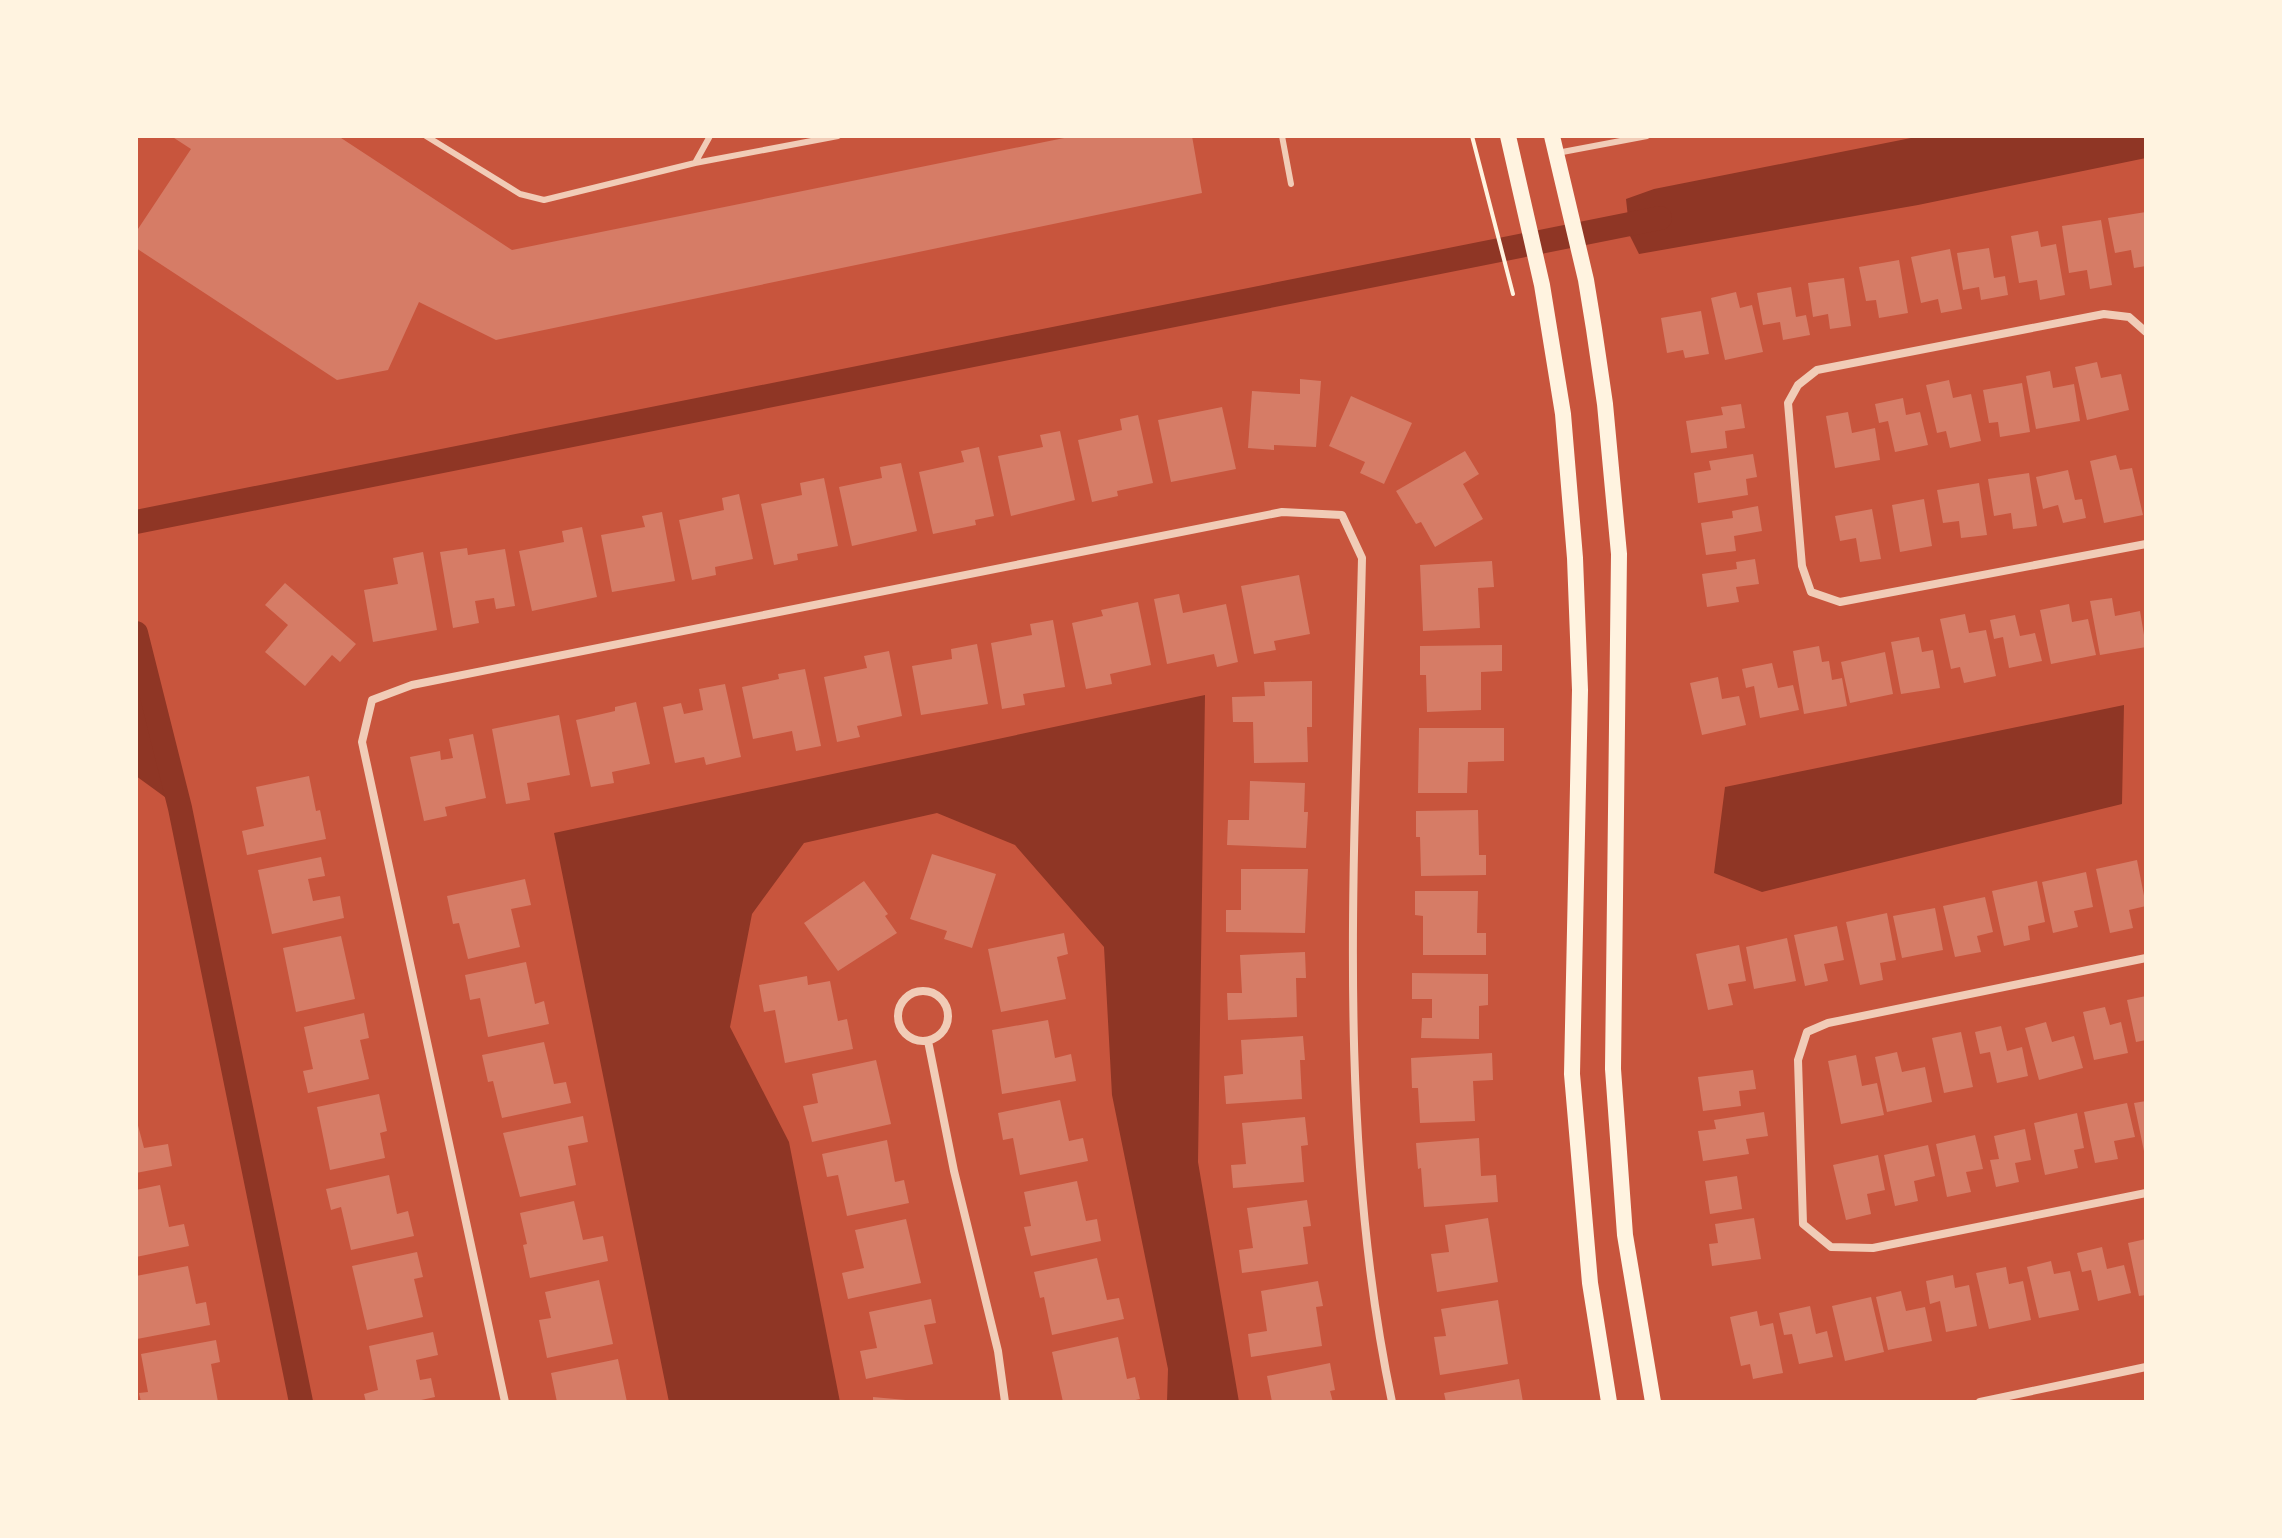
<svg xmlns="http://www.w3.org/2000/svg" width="2282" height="1538" font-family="Manrope,sans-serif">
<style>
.water{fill:#8f3625}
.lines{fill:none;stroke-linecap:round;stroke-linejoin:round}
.canal{stroke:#8f3625;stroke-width:24}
.building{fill:#d67c66}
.path{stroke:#fff3e0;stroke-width:4}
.service{stroke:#f1ccb7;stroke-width:6}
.minor{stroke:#f1ccb7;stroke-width:8}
.secondary{stroke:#fff3e0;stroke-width:16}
</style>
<rect width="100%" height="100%" fill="#c8553d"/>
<path class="water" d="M1921 136H2146V158L1918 205 1639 254 1630 236 1626 199 1654 189Z
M136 633 180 808 136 776Z
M1205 695 1198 1162 1239 1402H1167L1168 1369 1112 1095 1104 947 1015 845 937 813 804 843 752 914 730 1027 789 1142 840 1402H669L554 833Z
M2124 705 2122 804 1762 892 1714 873 1725 787Z"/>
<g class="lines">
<path class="canal" d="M136 522 1660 218
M136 633 180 808 301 1402"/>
</g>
<path class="building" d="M171 136H338L512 250 1074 136H1192L1202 193 496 340 419 302 388 370 337 380 136 248V232L191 149Z
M2146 212V266L2134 268 2131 250 2115 253 2108 218Z
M2101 220 2112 285 2090 289 2087 270 2069 273 2062 226Z
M2038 231 2041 247 2056 244 2065 295 2040 300 2037 280 2019 283 2011 236Z
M1989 248 1994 278 2005 276 2008 295 1981 300 1979 287 1963 290 1957 253Z
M1950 249 1962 309 1941 313 1938 299 1921 303 1911 257Z
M1899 260 1908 313 1879 318 1876 300 1866 301 1859 267Z
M1844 278 1851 326 1830 329 1828 314 1813 317 1808 283Z
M1791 287 1796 317 1806 315 1810 335 1783 340 1780 322 1763 325 1757 293Z
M1736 292 1740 308 1752 305 1763 352 1725 360 1711 298Z
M1701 311 1709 354 1685 358 1683 350 1667 353 1661 318Z
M2097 362 2101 378 2121 374 2129 410 2087 420 2075 367Z
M2050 371 2053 388 2074 384 2080 421 2036 429 2026 376Z
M1300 379 1321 381 1316 447 1274 445V450L1248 448 1252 391 1300 394Z
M1949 380 1953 398 1971 394 1981 441 1950 448 1946 431 1937 433 1926 385Z
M2022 383 2030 432 2000 437 1998 422 1989 423 1983 390Z
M1351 396 1412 423 1384 484 1360 473 1365 462 1329 446Z
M1903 398 1906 415 1920 412 1928 445 1895 452 1888 421 1879 423 1875 404Z
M1741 404 1745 428 1725 431 1727 448 1691 453 1686 421 1723 415 1721 407Z
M1222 407 1236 469 1171 482 1158 420Z
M1848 412 1852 433 1875 428 1880 460 1835 468 1826 416Z
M1138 415 1153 483 1117 491 1118 496 1092 502 1078 440 1122 430 1120 419Z
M1060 431 1075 500 1011 516 998 456 1043 447 1040 435Z
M979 447 994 516 975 520 976 525 933 534 919 472 964 462 961 451Z
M1465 451 1479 474 1463 484 1483 519 1435 547 1421 522 1416 524 1396 491Z
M1753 454 1757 477 1746 479 1748 495 1698 503 1694 473 1711 470 1709 461Z
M2116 455 2120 470 2132 468 2143 515 2104 523 2090 461Z
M901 463 917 531 852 546 839 487 882 478 880 467Z
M2068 470 2075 500 2082 499 2086 518 2063 523 2058 505 2043 509 2036 477Z
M2029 473 2037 526 2013 529 2011 513 1994 516 1988 479Z
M824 478 838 546 797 554 798 560 774 565 761 504 802 495 800 483Z
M1979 483 1987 535 1961 538 1959 521 1943 523 1937 490Z
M739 494 753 559 715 567 716 575 692 580 679 520 724 510 722 498Z
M1924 499 1932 546 1900 552 1892 505Z
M1758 506 1762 531 1734 536 1736 551 1706 555 1701 523 1733 518 1732 511Z
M1872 509 1881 559 1860 562 1856 538 1840 541 1835 516Z
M662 512 675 581 612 592 601 535 645 527 642 516Z
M582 527 597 597 532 611 519 551 564 542 562 531Z
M467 548 468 555 505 549 515 606 496 609 494 598 475 601 479 623 453 628 440 552Z
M423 552 437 630 373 642 364 590 398 584 393 558Z
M1755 559 1759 584 1736 587 1739 602 1707 607 1702 574 1737 569 1736 562Z
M1492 561 1494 587 1478 588 1480 628 1423 631 1420 565Z
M1299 575 1310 634 1274 641 1276 650 1254 654 1241 586Z
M285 583 356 644 340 662 332 655 305 686 265 652 288 625 265 605Z
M1179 594 1183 613 1226 604 1238 662 1217 667 1214 654 1167 664 1154 599Z
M2112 598 2115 616 2140 611 2146 647 2100 655 2090 601Z
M1138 602 1151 665 1110 674 1112 684 1086 689 1072 623 1103 616 1101 610Z
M2069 604 2072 622 2088 619 2096 655 2051 664 2040 610Z
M1965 614 1969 633 1986 630 1996 676 1964 683 1960 667 1951 669 1940 619Z
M2015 615 2020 636 2035 633 2042 661 2009 668 2003 637 1994 639 1990 620Z
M1053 620 1065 687 1023 694 1025 705 1002 709 991 643 1032 635 1030 624Z
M1919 637 1922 652 1933 650 1940 688 1901 694 1891 642Z
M977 644 988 704 921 715 912 666 952 659 951 649Z
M1502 645V671L1481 672V710L1427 712 1426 675H1420V646Z
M1819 646 1822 662 1829 661 1832 680 1842 678 1847 706 1804 714 1793 651Z
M889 651 902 716 857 726 860 737 837 742 824 677 867 668 864 656Z
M1885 652 1893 694 1850 703 1841 662Z
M1772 663 1778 688 1793 685 1799 710 1760 718 1754 686 1746 688 1742 669Z
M805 669 821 746 796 751 792 731 753 739 742 687 779 679 778 674Z
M1718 677 1722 699 1739 696 1746 725 1702 735 1690 683Z
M1312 681V727H1307L1308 762 1254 763 1253 722H1233L1232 697 1265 696 1264 682Z
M725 684 741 757 706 765 704 757 675 763 663 707 681 703 684 714 703 710 699 689Z
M636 702 650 764 612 772 614 783 591 787 576 720 615 711V707Z
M559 715 570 775 527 783 530 800 506 804 492 729Z
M1419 728H1504V761L1468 762 1467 793H1418Z
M473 734 486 798 445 807 447 816 424 821 410 757 440 751 441 760 453 758 449 739Z
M309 776 316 811 320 810 326 839 247 855 242 831 264 826 256 787Z
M1250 781 1305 783 1304 812H1308L1306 848 1227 845 1228 820H1249Z
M1478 810 1479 855H1486V875L1421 876 1420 837H1416V811Z
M932 854 996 874 972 948 944 939 947 931 910 919Z
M321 857 325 876 308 879 313 901 340 896 344 918 272 934 258 870Z
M2137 860 2146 906 2129 910 2133 928 2110 933 2096 869Z
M1241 869H1308L1305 933 1226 932V910H1241Z
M2086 872 2093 907 2074 911 2078 927 2053 933 2042 882Z
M525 879 531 905 511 909 520 947 468 959 459 923 453 924 447 896Z
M864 881 888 914 885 916 897 933 838 971 804 923Z
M2037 881 2045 922 2028 926 2030 940 2004 946 1992 891Z
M1415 891H1478L1477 933H1486V955H1423V916L1415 915Z
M1985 897 1993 932 1977 936 1981 952 1955 957 1943 906Z
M1935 908 1943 950 1902 958 1893 916Z
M1887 913 1896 960 1880 963 1883 980 1860 985 1846 922Z
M1837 926 1844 960 1824 964 1828 981 1805 986 1794 935Z
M1064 933 1068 954 1057 957 1066 999 1001 1012 988 949Z
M341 936 355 999 296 1012 283 948Z
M1787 938 1796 981 1754 989 1746 947Z
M1739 945 1746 981 1728 984 1733 1005 1708 1010 1696 954Z
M1305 952 1306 978H1296L1297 1017 1228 1020 1227 993H1242L1240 955Z
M526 962 535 1004 544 1001 549 1024 488 1037 480 998 470 1000 465 975Z
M1412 973 1488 974V1005L1479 1006V1039L1421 1038 1422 1018H1432V999H1412Z
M807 976 808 985 830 981 838 1021 847 1019 853 1049 785 1063 775 1010 764 1012 759 985Z
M2146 996V1040L2136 1042 2127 1000Z
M2105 1007 2110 1025 2121 1022 2128 1053 2094 1060 2083 1012Z
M364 1013 369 1038 360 1040 369 1079 308 1093 303 1071 313 1069 304 1027Z
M1048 1020 1055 1058 1071 1054 1076 1081 1002 1094 992 1030Z
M2046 1022 2052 1042 2074 1036 2083 1068 2039 1080 2025 1028Z
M2001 1026 2007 1051 2022 1047 2028 1076 1997 1083 1990 1052 1980 1054 1975 1032Z
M1961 1032 1973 1087 1944 1093 1932 1038Z
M1303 1036 1305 1060H1300L1302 1099 1226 1104 1224 1076 1243 1074 1241 1040Z
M544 1042 554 1084 566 1082 571 1103 502 1118 493 1081 488 1082 482 1055Z
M1897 1052 1902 1072 1925 1067 1932 1102 1887 1112 1875 1057Z
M1492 1053 1493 1080 1473 1081 1475 1121 1420 1123 1418 1088H1412L1411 1058Z
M1856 1055 1862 1086 1877 1083 1884 1115 1841 1124 1828 1061Z
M876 1060 891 1124 812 1142 803 1106 818 1103 812 1074Z
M1753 1070 1756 1089 1739 1091 1741 1106 1703 1111 1698 1077Z
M379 1094 387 1131 380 1133 385 1158 330 1170 317 1107Z
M1060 1100 1069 1141 1083 1138 1088 1161 1020 1175 1013 1138 1003 1140 998 1113Z
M2146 1101V1156H2145L2134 1103Z
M2127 1103 2135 1137 2114 1141 2118 1159 2095 1163 2084 1112Z
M1764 1112 1768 1136 1746 1139 1749 1154 1703 1161 1698 1131 1716 1129 1714 1120Z
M2077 1113 2084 1148 2074 1150 2078 1168 2045 1175 2034 1123Z
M583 1116 588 1142 568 1146 576 1185 520 1197 503 1133Z
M1305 1117 1308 1145 1301 1146 1304 1182 1233 1188 1231 1165 1246 1164 1242 1123Z
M136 1118 144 1148 168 1144 172 1166 136 1173Z
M2025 1129 2031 1160 2015 1163 2019 1182 1996 1187 1990 1160 1999 1159 1994 1136Z
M1975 1135 1983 1169 1966 1172 1971 1192 1947 1197 1936 1144Z
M1479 1138 1481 1176 1496 1175 1498 1202 1424 1207 1421 1168 1418 1169 1416 1143Z
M887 1140 895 1182 904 1180 909 1203 847 1216 838 1175 827 1177 822 1154Z
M1928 1145 1935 1176 1914 1181 1918 1201 1895 1206 1884 1155Z
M1878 1155 1885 1190 1867 1194 1871 1214 1846 1220 1833 1165Z
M389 1175 397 1214 408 1211 414 1236 351 1250 341 1207 331 1210 326 1189Z
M1737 1176 1742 1209 1710 1214 1705 1181Z
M1077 1181 1086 1221 1097 1219 1101 1241 1031 1256 1024 1227 1031 1226 1024 1192Z
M160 1185 169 1227 184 1224 189 1246 136 1257V1190Z
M1307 1200 1311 1226 1303 1227 1308 1264 1242 1273 1239 1250 1253 1248 1247 1208Z
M574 1201 583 1240 603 1236 608 1261 530 1278 523 1245 527 1244 520 1213Z
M1488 1218 1498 1282 1437 1292 1431 1254 1449 1252 1445 1225Z
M1754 1218 1761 1259 1712 1266 1709 1244 1718 1243 1715 1224Z
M906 1219 921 1283 848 1299 842 1273 864 1268 855 1230Z
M2146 1239V1295L2139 1296 2128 1243Z
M2102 1247 2107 1269 2124 1265 2131 1293 2098 1301 2091 1270 2082 1272 2077 1253Z
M417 1252 423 1277 414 1279 423 1317 367 1330 352 1266Z
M1097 1258 1107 1300 1119 1298 1124 1319 1052 1335 1044 1297 1040 1298 1034 1272Z
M2051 1261 2054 1274 2070 1271 2079 1310 2039 1318 2027 1267Z
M188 1266 196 1304 206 1302 210 1325 137 1339 136 1276Z
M2006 1267 2009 1284 2023 1281 2031 1320 1989 1329 1976 1273Z
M1953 1275 1955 1288 1969 1285 1977 1326 1946 1332 1940 1301 1930 1304 1926 1281Z
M599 1280 613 1344 547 1358 539 1320 551 1318 545 1292Z
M1318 1281 1323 1306 1316 1307 1322 1346 1251 1357 1248 1334 1267 1331 1261 1291Z
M1901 1291 1906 1311 1925 1307 1932 1341 1888 1350 1876 1297Z
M1871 1297 1884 1352 1845 1361 1832 1306Z
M931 1299 936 1323 924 1325 933 1364 866 1379 860 1351 877 1348 869 1312Z
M1498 1300 1508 1364 1440 1375 1434 1337 1446 1336 1441 1309Z
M1810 1306 1816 1334 1827 1331 1833 1357 1799 1364 1792 1334 1784 1335 1779 1313Z
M1757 1311 1760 1326 1773 1323 1783 1373 1753 1379 1750 1364 1741 1366 1730 1317Z
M433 1332 438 1355 416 1360 420 1380 431 1378 435 1397 412 1402H366L364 1394 378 1390 369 1346Z
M1118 1337 1127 1379 1135 1377 1140 1399 1126 1402H1063L1052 1352Z
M216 1340 220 1362 211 1364 218 1402H141L139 1393 148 1392 141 1354Z
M618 1359 627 1402H557L551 1373Z
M1330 1363 1335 1390 1330 1391 1333 1402H1272L1267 1376Z
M1519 1379 1523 1402H1446L1444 1393Z
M873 1397 906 1400V1402H873Z"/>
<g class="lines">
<path class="path" d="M1472 136 1513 294"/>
<path class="service" d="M426 136 520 194 544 200 695 163 710 136
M1282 136 1291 184
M1557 153 1647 136
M695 163 838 136"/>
<path class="minor" d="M2146 332 2129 317 2104 314 1817 370 1798 385 1788 403 1802 566 1811 592 1840 602 2146 544
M2146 958 1828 1023 1807 1032 1798 1060 1803 1224 1831 1247 1873 1248 2146 1193
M898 1016a25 25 0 1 1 50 0a25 25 0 1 1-50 0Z
M928 1041 954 1171 998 1351 1005 1402
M505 1402 362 742 372 700 412 685 1282 512 1342 515 1362 558C1356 838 1334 1126 1392 1402
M1980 1402 2146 1367"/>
<path class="secondary" d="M1508 136 1542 285 1563 414 1575 558 1580 690 1572 1074 1590 1283 1609 1402
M1552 136 1586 280 1594 329 1605 404 1619 554 1613 1069 1625 1235 1653 1402"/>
</g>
<rect width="2282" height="1538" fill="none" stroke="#fff3e0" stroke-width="276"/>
</svg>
